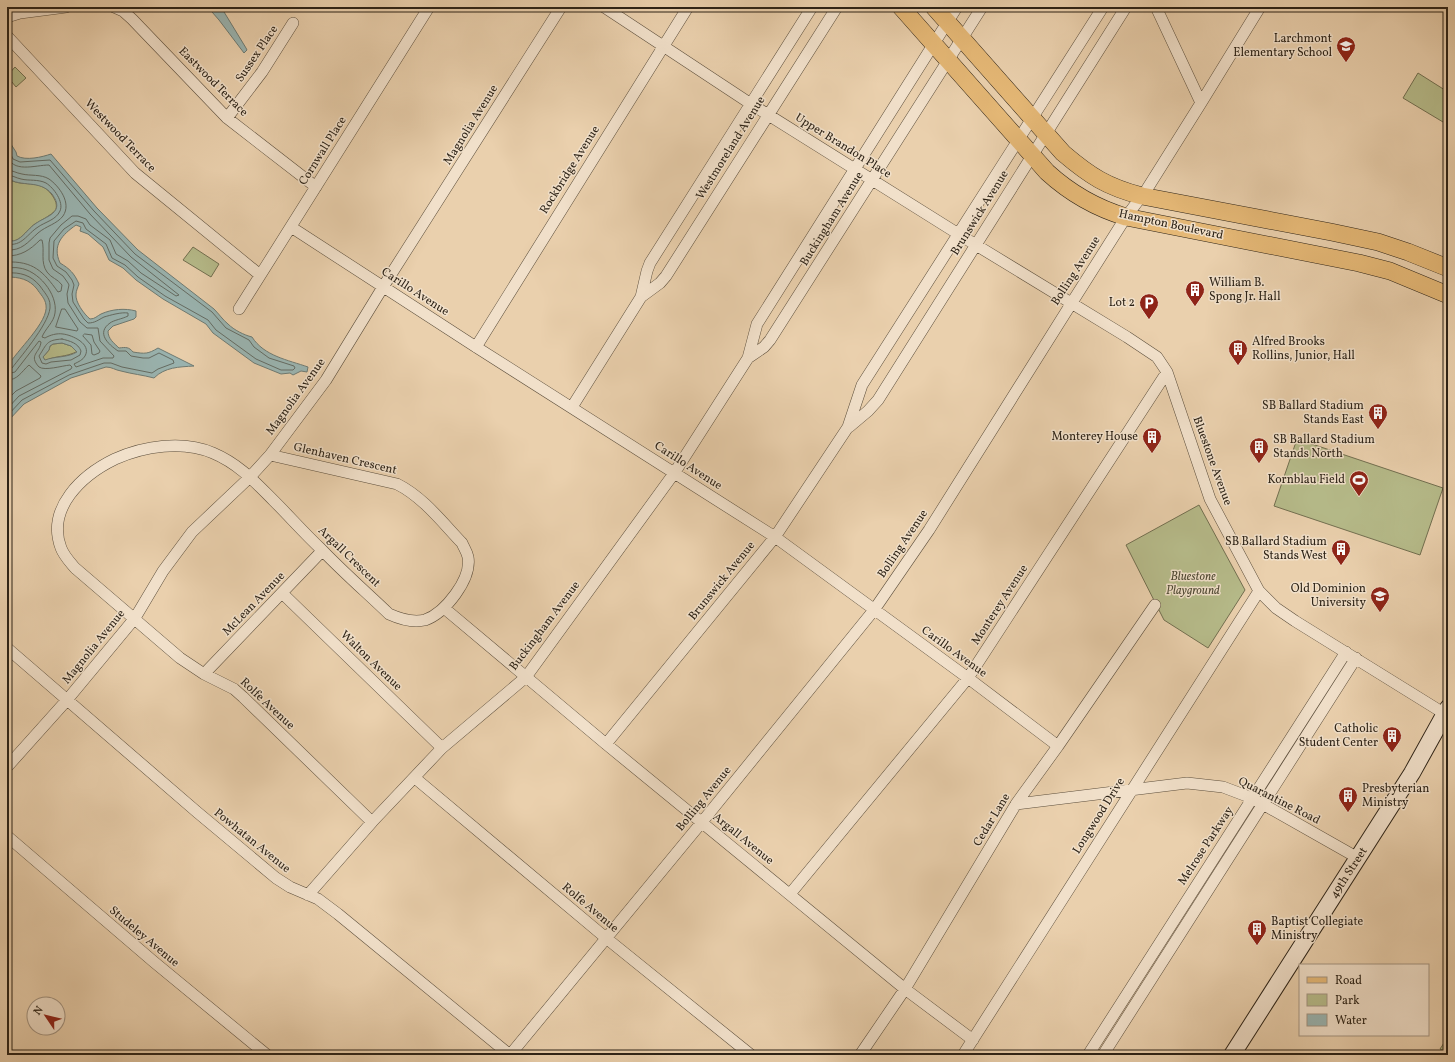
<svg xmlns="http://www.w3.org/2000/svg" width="1455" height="1062" font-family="Vollkorn,serif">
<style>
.green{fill:#b6bb8a;stroke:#726f50}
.water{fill:#9ab5b2;stroke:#6e7b74;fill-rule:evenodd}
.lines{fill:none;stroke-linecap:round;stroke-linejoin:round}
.shore{stroke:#646c64;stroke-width:1}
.street-casing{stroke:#5c4e3c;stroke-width:12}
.secondary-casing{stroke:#2d2317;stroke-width:18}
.primary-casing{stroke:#2d2317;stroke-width:18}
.street{stroke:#f1e0ca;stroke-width:11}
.secondary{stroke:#f1e0ca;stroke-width:16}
.primary{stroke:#e5b876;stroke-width:17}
.labels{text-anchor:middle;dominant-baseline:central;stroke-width:3;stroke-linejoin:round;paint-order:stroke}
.poi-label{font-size:12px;fill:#2d2317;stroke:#f1e0ca;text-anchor:end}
.street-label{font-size:12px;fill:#2d2317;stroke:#f1e0ca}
.park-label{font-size:12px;font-style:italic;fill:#4f4934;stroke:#f1e0ca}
</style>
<rect width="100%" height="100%" fill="#ead0ad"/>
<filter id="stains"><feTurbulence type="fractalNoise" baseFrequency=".005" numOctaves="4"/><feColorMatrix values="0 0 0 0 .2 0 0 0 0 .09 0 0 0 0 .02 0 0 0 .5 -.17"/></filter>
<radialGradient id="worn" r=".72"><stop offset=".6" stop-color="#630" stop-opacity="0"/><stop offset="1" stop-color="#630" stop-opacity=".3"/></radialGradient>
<path class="green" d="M15 67 26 78 16 87 7 76Z
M1418 73 1448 92V114L1443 122 1403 98Z
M7 178C23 189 39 177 52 195 56 201 57 204 56 210 50 216 43 219 35 224 26 230 19 245 7 240Z
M193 247 219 264 211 277 183 260Z
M62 343 71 346 78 351C65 358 56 355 45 361L43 357 49 350 50 346 53 344Z
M1297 439 1443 488 1420 555 1274 506Z
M1199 505 1245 590 1208 648 1164 620 1126 545Z
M1448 1037V1053L1440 1049Z"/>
<path class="water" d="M210 7H221L246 48 247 50 244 53 219 20 212 12Z
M7 138 16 152 17 156C26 161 42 157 51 154L97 208 138 250 214 309C219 314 223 320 228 324 234 330 244 335 252 337 264 356 288 360 308 367L307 372 301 371 293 375 290 373 281 374 254 363 213 333 206 324 163 299 136 280 123 268 109 260 103 247 88 234 80 231 81 227 76 225C62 235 52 245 60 263 70 269 74 273 79 284 78 287 76 291 76 294 75 302 84 314 90 319 95 319 97 316 101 314 112 309 125 308 136 311V317L134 319 113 326 108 331C108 339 114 343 119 348 126 347 129 347 133 352 145 354 148 354 158 348L194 366C179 367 165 367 154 378 143 375 132 374 121 371 115 370 112 367 106 367L71 378 24 404 7 422C7 413 5 372 8 366 16 351 49 322 46 305 45 298 40 294 37 289 29 279 19 277 7 277V240C19 245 26 230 35 224 46 216 66 213 52 194 39 179 22 188 7 178ZM62 343 71 346 77 352C67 358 55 356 45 360L43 357 49 350 50 346 53 344Z"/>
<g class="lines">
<path class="shore" d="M7 146 13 159 20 162 50 160 94 211 135 254 212 312 226 328 249 340 254 347 269 358 294 366 295 368 293 370H281L256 359 216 330 208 320 165 296 138 277 125 265 112 258 106 244 86 229 83 223 76 221 64 229 54 241 53 258 57 266 66 272 72 280 74 285 72 294 73 302 84 319 88 323C95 323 98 320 104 317 111 315 121 312 128 313V316C122 319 114 320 110 323 96 333 108 344 118 351H126L131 356 143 358H149L159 353 173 360 174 363 158 369 152 373 122 367 111 363H104L69 375 22 400 7 416
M7 155C12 174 35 165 49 165L90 214 131 257 179 295 176 296 141 273 128 261 116 254 110 240 90 225 86 219 78 216H72L61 225 50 238 49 243V260L53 269 63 276 68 283 69 285 67 294 68 303 80 322 87 328H98L100 341 114 356 113 358H103L76 367 74 364C78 362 83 360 85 356 92 344 72 335 63 334 57 333 50 335 45 338L42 337C45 329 54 322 55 313 58 294 38 270 19 268 15 267 11 268 7 268
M7 170C12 170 16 173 22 174 30 176 41 174 49 179 59 186 72 203 63 216 57 224 46 226 38 233 28 242 22 251 7 250
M7 175C12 175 16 178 21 179 29 181 38 179 46 183 54 188 64 202 60 211 56 220 45 222 38 227 27 234 22 247 7 244
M7 256C21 256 30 250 40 240H42C45 251 40 262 47 272 51 278 58 279 62 285L61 291 58 292C43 271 33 261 7 262
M7 273C20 272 31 275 40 286 44 292 50 298 50 305 52 320 22 355 12 368L7 369
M62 309H65L78 329 77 331 56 327Z
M85 334 92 335 94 342 100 351 99 353 94 355 92 354 91 345 83 336Z
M62 339C70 341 78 343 81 351L80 355 71 360 51 362 46 364 42 363 39 356C47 344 46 340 62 339Z
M7 374 15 372 39 341 41 342C40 353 28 355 39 367 45 371 61 366 70 365L72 367 71 369 19 396 7 409
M7 380C18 380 21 372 29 365L41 376 40 378 16 391 7 400"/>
<defs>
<path id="street" d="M114 7 123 11 132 19 227 118 316 187
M604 7 751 104 976 245 1127 337 1157 357 1167 372 1210 499 1259 591 1276 608 1295 621 1445 714
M1156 7 1201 103
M7 17 20 13 66 7
M7 36 135 173 260 275
M227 118 262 72 293 23
M291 227 476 347 775 537 968 678 1058 746
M641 297 660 283 666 276 837 7
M239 309 429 7
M476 347 688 7
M748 358 764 347 770 340 982 7
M572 407 641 297 647 271 650 263 812 7
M849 427 868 411 878 400 1126 7
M270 455 397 484C423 497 442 522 462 543 464 548 467 552 468 557 472 579 445 613 425 620 412 623 400 619 389 614 366 592 343 572 321 549 305 534 290 517 274 501 255 482 239 464 213 453 183 440 144 446 115 459 82 475 46 508 61 548 64 556 70 562 75 568L180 658 204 674 234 689 243 697 372 822
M282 593 442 748
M444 608 606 744 905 989 973 1040
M7 648 197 812 276 878 290 887 318 899 338 914 510 1055
M204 674 322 551
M606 744 775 537 848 427 862 385 1103 7
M7 767 67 700 135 618 163 571 192 532 250 477 270 455 326 380 383 287 561 7
M415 778 606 938 751 1055
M1016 804 1187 783 1223 787 1252 798 1358 858
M7 836 154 962 267 1055
M790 894 968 678 1167 372
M308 895 372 822 442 748 526 677 675 472 748 358 757 324 957 7
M510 1055 702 822 874 610 929 530 1071 304 1126 217 1147 189 1201 103 1260 7
M860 1055 905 989 1016 804 1058 746 1155 605
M963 1055 1259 591
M1088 1055 1346 652
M1103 1055 1356 658"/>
<path id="secondary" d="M1232 1055 1412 773 1448 708"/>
<path id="primary" d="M901 7 1047 172C1071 194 1096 208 1126 217L1359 263 1390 271 1448 295
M934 7 1063 153C1090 176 1107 187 1142 196L1331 232 1378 242 1408 252 1448 268"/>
</defs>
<use href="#street" class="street-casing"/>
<use href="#secondary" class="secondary-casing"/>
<use href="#primary" class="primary-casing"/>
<use href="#street" class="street"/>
<use href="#secondary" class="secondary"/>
<use href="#primary" class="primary"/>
</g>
<defs>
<symbol id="school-pin" viewBox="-11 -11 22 30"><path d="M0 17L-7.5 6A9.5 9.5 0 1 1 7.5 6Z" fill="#8f2418" stroke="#f1e0ca"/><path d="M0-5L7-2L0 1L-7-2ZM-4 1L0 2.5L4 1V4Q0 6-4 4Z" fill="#fff"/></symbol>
<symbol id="building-pin" viewBox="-11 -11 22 30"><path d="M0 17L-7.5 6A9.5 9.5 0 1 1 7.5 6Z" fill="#8f2418" stroke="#f1e0ca"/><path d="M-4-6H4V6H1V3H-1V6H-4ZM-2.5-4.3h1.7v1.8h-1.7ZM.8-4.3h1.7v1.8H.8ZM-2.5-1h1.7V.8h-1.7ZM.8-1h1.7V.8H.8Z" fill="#fff"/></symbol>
<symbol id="parking-pin" viewBox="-11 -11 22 30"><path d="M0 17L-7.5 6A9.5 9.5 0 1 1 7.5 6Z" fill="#8f2418" stroke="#f1e0ca"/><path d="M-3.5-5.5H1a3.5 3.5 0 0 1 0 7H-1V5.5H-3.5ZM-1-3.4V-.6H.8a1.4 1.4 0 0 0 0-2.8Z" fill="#fff"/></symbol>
<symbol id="stadium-pin" viewBox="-11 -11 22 30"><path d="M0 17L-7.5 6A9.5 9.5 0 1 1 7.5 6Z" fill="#8f2418" stroke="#f1e0ca"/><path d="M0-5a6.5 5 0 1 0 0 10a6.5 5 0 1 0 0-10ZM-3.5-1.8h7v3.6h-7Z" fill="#fff"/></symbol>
<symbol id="university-pin" viewBox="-11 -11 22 30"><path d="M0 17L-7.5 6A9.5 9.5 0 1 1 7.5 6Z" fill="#8f2418" stroke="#f1e0ca"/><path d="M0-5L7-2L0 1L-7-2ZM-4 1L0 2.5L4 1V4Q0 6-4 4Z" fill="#fff"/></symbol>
</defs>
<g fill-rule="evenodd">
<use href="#school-pin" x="1335" y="35" width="22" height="30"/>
<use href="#building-pin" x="1184" y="279" width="22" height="30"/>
<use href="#parking-pin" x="1138" y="292" width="22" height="30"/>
<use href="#building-pin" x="1227" y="338" width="22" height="30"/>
<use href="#building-pin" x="1367" y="402" width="22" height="30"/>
<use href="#building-pin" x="1141" y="426" width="22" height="30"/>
<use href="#building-pin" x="1248" y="436" width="22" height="30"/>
<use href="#stadium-pin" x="1348" y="469" width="22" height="30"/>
<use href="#building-pin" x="1330" y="538" width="22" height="30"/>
<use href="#university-pin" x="1369" y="585" width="22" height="30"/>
<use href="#building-pin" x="1381" y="725" width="22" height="30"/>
<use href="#building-pin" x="1337" y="785" width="22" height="30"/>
<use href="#building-pin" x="1246" y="918" width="22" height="30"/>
</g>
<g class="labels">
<g class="poi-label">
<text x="1332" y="39">Larchmont<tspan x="1332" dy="14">Elementary School</tspan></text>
<text x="1209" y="283" text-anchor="start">William B.<tspan x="1209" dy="14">Spong Jr. Hall</tspan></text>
<text x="1135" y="303">Lot 2</text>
<text x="1252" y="342" text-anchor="start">Alfred Brooks<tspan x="1252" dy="14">Rollins, Junior, Hall</tspan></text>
<text x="1364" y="406">SB Ballard Stadium<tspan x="1364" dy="14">Stands East</tspan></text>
<text x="1138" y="437">Monterey House</text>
<text x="1273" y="440" text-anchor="start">SB Ballard Stadium<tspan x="1273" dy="14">Stands North</tspan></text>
<text x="1345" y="480">Kornblau Field</text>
<text x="1327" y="542">SB Ballard Stadium<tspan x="1327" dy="14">Stands West</tspan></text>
<text x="1366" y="589">Old Dominion<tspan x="1366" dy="14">University</tspan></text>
<text x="1378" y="729">Catholic<tspan x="1378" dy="14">Student Center</tspan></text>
<text x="1362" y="789" text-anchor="start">Presbyterian<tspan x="1362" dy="14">Ministry</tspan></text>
<text x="1271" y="922" text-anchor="start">Baptist Collegiate<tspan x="1271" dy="14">Ministry</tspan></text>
</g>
<g class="street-label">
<text transform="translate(257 54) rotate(-56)">Sussex Place</text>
<text transform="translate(213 82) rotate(45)">Eastwood Terrace</text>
<text transform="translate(471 125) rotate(-58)">Magnolia Avenue</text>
<text transform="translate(120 136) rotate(46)">Westwood Terrace</text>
<text transform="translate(843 146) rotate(32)">Upper Brandon Place</text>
<text transform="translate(731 148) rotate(-58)">Westmoreland Avenue</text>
<text transform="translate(323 151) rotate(-58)">Cornwall Place</text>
<text transform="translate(570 170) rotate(-58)">Rockbridge Avenue</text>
<text transform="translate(980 213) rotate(-58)">Brunswick Avenue</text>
<text transform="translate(832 219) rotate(-58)">Buckingham Avenue</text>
<text transform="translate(1171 225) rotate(12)">Hampton Boulevard</text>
<text transform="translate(1076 271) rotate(-57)">Bolling Avenue</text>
<text transform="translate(415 292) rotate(33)">Carillo Avenue</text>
<text transform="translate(296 397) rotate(-54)">Magnolia Avenue</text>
<text transform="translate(345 459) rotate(13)">Glenhaven Crescent</text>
<text transform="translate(1212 461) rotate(70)">Bluestone Avenue</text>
<text transform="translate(688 466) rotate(33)">Carillo Avenue</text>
<text transform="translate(903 544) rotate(-56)">Bolling Avenue</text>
<text transform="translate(349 557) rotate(44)">Argall Crescent</text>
<text transform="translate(722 581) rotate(-51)">Brunswick Avenue</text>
<text transform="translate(254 604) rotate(-46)">McLean Avenue</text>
<text transform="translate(1000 605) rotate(-57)">Monterey Avenue</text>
<text transform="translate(545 626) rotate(-53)">Buckingham Avenue</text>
<text transform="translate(94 647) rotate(-51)">Magnolia Avenue</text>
<text transform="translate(954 652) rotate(36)">Carillo Avenue</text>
<text transform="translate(371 661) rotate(44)">Walton Avenue</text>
<text transform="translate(267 704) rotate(43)">Rolfe Avenue</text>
<text transform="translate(704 799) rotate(-51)">Bolling Avenue</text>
<text transform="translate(1279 801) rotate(27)">Quarantine Road</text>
<text transform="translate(1099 816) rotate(-58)">Longwood Drive</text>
<text transform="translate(992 820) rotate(-59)">Cedar Lane</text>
<text transform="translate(743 839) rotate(39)">Argall Avenue</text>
<text transform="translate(252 841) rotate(39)">Powhatan Avenue</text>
<text transform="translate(1206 846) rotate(-57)">Melrose Parkway</text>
<text transform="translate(1349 873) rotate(-57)">49th Street</text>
<text transform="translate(590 908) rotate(40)">Rolfe Avenue</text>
<text transform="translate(144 937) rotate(40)">Studeley Avenue</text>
</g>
<g class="park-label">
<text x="1193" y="577">Bluestone<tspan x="1193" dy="14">Playground</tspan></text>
</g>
</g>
<rect width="1455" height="1062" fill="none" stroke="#ead0ad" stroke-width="24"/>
<rect x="8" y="8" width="1439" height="1046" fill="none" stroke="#2d2317" stroke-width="2"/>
<rect x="12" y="12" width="1431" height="1038" fill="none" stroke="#2d2317"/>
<rect x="1299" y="964" width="130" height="72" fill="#f1e0ca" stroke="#a39482"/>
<rect x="1307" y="977" width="20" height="6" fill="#e5b876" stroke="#a39482"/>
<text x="1335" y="984" font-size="12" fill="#2d2317">Road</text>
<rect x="1307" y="994" width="20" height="12" fill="#b6bb8a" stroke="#a39482"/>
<text x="1335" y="1004" font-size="12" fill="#2d2317">Park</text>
<rect x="1307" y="1014" width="20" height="12" fill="#9ab5b2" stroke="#a39482"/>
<text x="1335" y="1024" font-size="12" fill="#2d2317">Water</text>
<g transform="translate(46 1016) rotate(305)"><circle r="19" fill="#f1e0ca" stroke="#a39482"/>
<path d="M0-3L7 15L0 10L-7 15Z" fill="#8f2418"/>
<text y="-6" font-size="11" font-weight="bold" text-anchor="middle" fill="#2d2317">N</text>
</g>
<rect width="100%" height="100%" filter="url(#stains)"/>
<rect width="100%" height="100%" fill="url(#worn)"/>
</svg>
